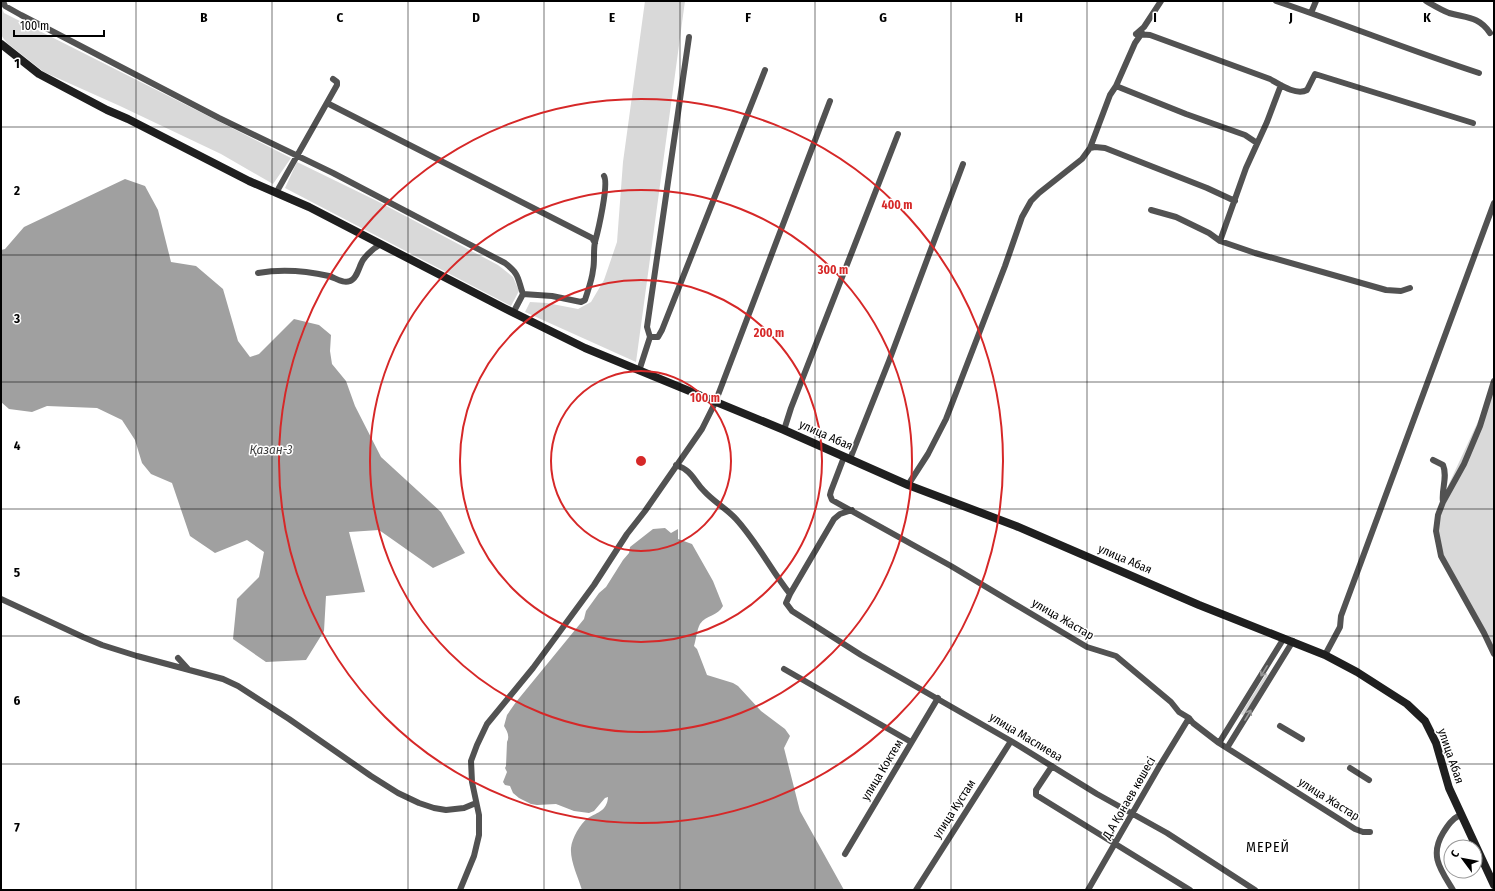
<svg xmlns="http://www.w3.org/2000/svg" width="1495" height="891" font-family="'Fira Sans Condensed',sans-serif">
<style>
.green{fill:#d9d9d9}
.water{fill:#a0a0a0}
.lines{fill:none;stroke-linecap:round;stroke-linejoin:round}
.street{stroke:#525252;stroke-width:6}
.secondary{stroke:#1f1f1f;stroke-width:8}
.oneway{stroke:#979797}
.grid{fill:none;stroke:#000;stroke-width:1;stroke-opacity:0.55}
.ring{fill:none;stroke:#d62828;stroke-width:2}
.labels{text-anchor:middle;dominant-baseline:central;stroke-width:3;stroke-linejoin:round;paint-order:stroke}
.street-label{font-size:12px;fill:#000;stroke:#fff}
.water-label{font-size:13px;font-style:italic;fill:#414141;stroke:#fff}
.quarter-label{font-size:14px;letter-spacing:1px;fill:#000;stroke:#fff}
.grid-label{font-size:13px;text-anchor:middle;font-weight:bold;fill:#000;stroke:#fff;stroke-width:3;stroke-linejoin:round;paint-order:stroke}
.centre{fill:#d62828;stroke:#fff;stroke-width:2}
.ring-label{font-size:12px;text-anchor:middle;font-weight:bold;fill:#d62828;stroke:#fff;stroke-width:3;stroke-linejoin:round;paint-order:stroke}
</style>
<rect width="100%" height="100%" fill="#fff"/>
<path class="green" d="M645 1H685L636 362 525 312 530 302 547 303 578 309 591 302 604 280 617 242 623 162Z
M1 6 4 13 291 158 273 184 221 154 120 106 44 72 7 43 1 35Z
M297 162 377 201 498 265 513 277 519 291 511 306 285 188Z
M1494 387V656L1443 558 1438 537 1439 509 1447 488Z
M1266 674 1268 675 1244 716 1241 714Z"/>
<path class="water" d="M125 179 145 186 158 210 171 262 196 266 223 289 238 341 250 357 259 354 294 319 319 325 331 335 330 351 332 364 346 381 355 406 381 457 441 512 465 553 433 568 379 530 349 532 365 592 326 596 324 631 306 660 266 662 233 639 237 599 259 577 264 552 247 540 215 553 190 536 172 483 151 474 142 463 135 440 122 420 97 408 47 406 32 412 9 409 1 402V250L5 249 24 227Z
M665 528 671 533 678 529V539L692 544 713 581 723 606C718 616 706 615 700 624 697 629 696 640 694 646L697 649 707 675 733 683 738 686 761 711 785 729 790 736 784 748 800 811 844 890H582C578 877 570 861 571 848 572 838 580 824 588 818 598 812 607 811 608 797L605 798 594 811 589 813 574 811 556 804 537 805 531 804 519 798 513 793 510 786 505 785 503 782 507 772 505 768 506 766 507 742C510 736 507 731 504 726L507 715 516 702 584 619 586 611 599 593 606 587 623 560 629 553 630 547 653 529Z"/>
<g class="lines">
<path class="street" d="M3 1 5 6 21 15 219 118 333 173 505 263C520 275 517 277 523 294L513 313
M1276 1C1344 24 1411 51 1479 73
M1426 1C1433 5 1441 10 1449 13 1466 18 1479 16 1490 33
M1311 13 1316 1
M1136 34 1150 35 1270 79C1279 84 1296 96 1307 90L1315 74 1473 123
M1136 34 1144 27 1161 1
M689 37 647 327 650 337H658L662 330 765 70
M1116 86 1186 114 1245 135 1257 143
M327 103 592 238 595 243
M1090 148 1095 147 1105 148 1207 188 1235 201
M276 193 337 85V82L333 79
M1151 210 1176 217 1209 233 1220 241 1255 253 1386 290 1401 291 1410 288
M1220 241 1246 168 1267 122 1281 85
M258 273C280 269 307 271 329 276 336 278 343 284 350 281 357 279 359 266 363 260 368 253 374 248 381 244
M523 294 552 296 581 302 585 300C588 290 592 280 593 270 595 261 593 251 595 242 598 231 609 184 604 176
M639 371 650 337
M1494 381 1480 426 1464 464 1443 502 1438 515 1436 531 1441 556 1484 633 1494 654
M784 430 791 408 898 134
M844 457 831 491 830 495 832 500 951 566 1087 647 1116 656 1171 702 1179 712 1189 718 1193 723 1219 743 1355 829 1363 832H1370
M850 459 889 361 963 164
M1433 460 1443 465C1448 477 1441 490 1443 502
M676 465C693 471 693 480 704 491 714 502 727 509 736 519 757 542 771 570 790 594
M908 485 928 454 946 419 1005 266 1022 217 1031 201 1039 193 1082 159 1090 148 1110 95 1116 86 1135 43 1142 33
M852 510 840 514 834 519 790 594 786 603 792 611 861 655 1011 741 1097 794 1167 833 1255 890
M1 599 83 637 102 645 137 656 223 679 238 686 289 719 371 776 398 793 419 803 434 808 446 810 464 808 476 803
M1325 655 1340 627 1341 616 1494 203
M178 658 188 669
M784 669 911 742
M1280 726 1302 739
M1219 743 1284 638
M1227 748 1293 641
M1052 766 1036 790V795L1190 890
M1350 768 1369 780
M845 854 938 698
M460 890 474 856 479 835V815L472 782 471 761 477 745 487 724 533 668 594 585 627 534 645 511 702 429 715 403 830 101
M916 890 1011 741
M1088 890 1159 767 1189 718
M1453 890C1441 870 1429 856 1443 833 1448 825 1452 819 1460 815"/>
<path class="secondary" d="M1 44 39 74 107 110 128 119 249 181 309 207 504 308 585 348 784 430 908 485 1016 526 1199 605 1325 655 1357 672 1407 704 1425 721 1436 743 1449 788 1494 885"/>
</g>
<defs><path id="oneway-shaft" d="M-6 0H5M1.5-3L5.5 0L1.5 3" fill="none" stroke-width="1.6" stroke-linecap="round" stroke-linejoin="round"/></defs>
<g class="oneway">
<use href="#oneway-shaft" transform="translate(1264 671) rotate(122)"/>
<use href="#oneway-shaft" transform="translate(1248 715) rotate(-59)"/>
</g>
<path class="grid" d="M136 1V890M272 1V890M408 1V890M544 1V890M680 1V890M815 1V890M951 1V890M1087 1V890M1223 1V890M1359 1V890M1 127H1494M1 255H1494M1 382H1494M1 509H1494M1 636H1494M1 764H1494"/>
<g class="ring">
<circle cx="641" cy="461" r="90"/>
<circle cx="641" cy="461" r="181"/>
<circle cx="641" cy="461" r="271"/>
<circle cx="641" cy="461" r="362"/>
</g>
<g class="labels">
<g class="street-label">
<text transform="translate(826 435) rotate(24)">улица Абая</text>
<text transform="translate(1125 559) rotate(23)">улица Абая</text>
<text transform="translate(1063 619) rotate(30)">улица Жастар</text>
<text transform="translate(1026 737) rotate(31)">улица Маслиева</text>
<text transform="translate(1451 756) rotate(71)">улица Абая</text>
<text transform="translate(882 770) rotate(-59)">улица Коктем</text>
<text transform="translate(1129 798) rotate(-60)">Д.А Қонаев көшесі</text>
<text transform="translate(1329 799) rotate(32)">улица Жастар</text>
<text transform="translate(954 809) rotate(-57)">улица Кустам</text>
</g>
<g class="water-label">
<text x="271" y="449">Қазан-3</text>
</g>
<g class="quarter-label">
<text x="1268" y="847">МЕРЕЙ</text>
</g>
</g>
<g class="grid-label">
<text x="204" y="22">B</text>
<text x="340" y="22">C</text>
<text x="476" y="22">D</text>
<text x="612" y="22">E</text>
<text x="748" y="22">F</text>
<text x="883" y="22">G</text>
<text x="1019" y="22">H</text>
<text x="1155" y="22">I</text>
<text x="1291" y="22">J</text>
<text x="1427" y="22">K</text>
<text x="17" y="68">1</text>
<text x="17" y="195">2</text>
<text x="17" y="323">3</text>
<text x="17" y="450">4</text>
<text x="17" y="577">5</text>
<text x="17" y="705">6</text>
<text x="17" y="832">7</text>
</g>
<circle cx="641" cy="461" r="6" class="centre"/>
<g class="ring-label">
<text x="897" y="209">400 m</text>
<text x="833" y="274">300 m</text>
<text x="769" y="337">200 m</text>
<text x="705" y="402">100 m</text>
</g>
<rect width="1495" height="891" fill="none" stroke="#000000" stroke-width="4"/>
<g transform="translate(1463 859) rotate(302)"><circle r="19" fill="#ffffff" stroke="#999999"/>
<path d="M0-3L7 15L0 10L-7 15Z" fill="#000000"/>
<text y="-6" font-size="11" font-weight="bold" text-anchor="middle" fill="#000000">С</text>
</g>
<path d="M14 30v6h90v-6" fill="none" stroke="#000000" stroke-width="2"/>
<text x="20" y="30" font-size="12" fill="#000000" stroke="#ffffff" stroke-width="3" paint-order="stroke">100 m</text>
</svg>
